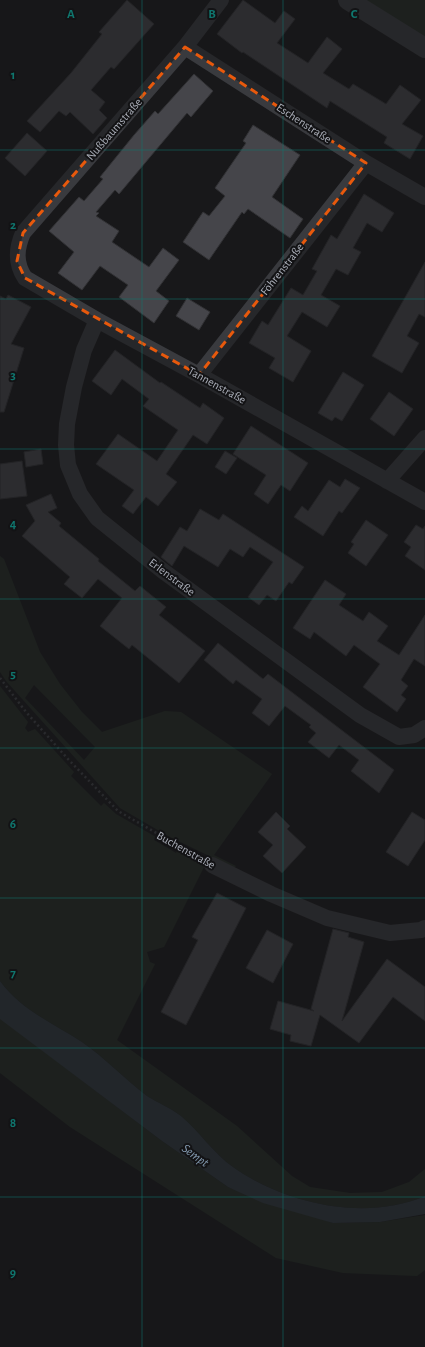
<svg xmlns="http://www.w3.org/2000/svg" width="425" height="1347" font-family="'Alegreya Sans',sans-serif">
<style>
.green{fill:#242c25;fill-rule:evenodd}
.water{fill:#30383f}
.building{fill:#45454a;stroke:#323235}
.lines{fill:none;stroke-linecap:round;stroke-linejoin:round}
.path{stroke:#3f4145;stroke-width:2.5;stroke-dasharray:2 3;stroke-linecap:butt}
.minor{stroke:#393a3e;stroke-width:16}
.tertiary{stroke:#393a3e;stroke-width:20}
.marked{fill:none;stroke:#e8590c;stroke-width:3;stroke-dasharray:8 5;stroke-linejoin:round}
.grid{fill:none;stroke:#0f766e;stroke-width:1;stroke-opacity:0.55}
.labels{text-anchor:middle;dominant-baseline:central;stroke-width:4;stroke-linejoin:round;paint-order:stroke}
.street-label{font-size:12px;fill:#abafb9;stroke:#131315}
.water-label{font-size:13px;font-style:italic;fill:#849bb1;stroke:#131315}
.grid-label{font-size:13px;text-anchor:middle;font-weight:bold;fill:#0f766e;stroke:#131315;stroke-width:4;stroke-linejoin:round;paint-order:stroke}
</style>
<rect width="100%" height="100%" fill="#18181a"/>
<path class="green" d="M363 0H425V41Z
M0 556 4 559 40 652 60 684 82 712 102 732 165 711 181 712 272 774 214 855 236 866 234 868 168 836 120 808 6 681 0 672ZM34 685 95 747 84 760 25 698Z
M0 686 28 722 25 728 28 732 35 729 74 772 71 776 101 806 104 803 116 814 156 837 154 840 176 853 178 849 205 865 164 947 147 952 150 962 155 964 117 1040 237 1126 292 1176 310 1187 350 1193 382 1192 409 1182 425 1169V1196C365 1222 285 1204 233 1167 215 1155 199 1131 181 1116 171 1108 158 1103 147 1096 125 1079 105 1058 82 1042 53 1023 21 1010 0 981Z
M0 1018 162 1141 228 1187 333 1223 380 1222 425 1215V1270L417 1276 343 1273 276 1258 70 1127 0 1073Z"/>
<path class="water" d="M0 981C21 1010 53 1023 82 1042 105 1058 125 1079 147 1096 158 1103 171 1108 181 1116 199 1131 215 1155 233 1167 285 1204 365 1222 425 1196V1214L380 1222 333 1223 263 1203 228 1187 162 1141 0 1019Z"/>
<path class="building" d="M127 0 154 24 114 69 111 67 91 90 105 102 99 110 107 118 93 134 70 112 66 116 59 111 40 132 27 121 71 73 102 34 99 32Z
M243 0 275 23 284 11 295 19 277 43 308 63 327 37 342 49 323 73 349 89 353 84 386 104 400 85 421 100 402 124 423 136 410 159 384 143 387 137 330 101 327 108 243 52 242 53 217 34Z
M194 74 213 91 191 117 187 113 119 194 115 190 96 212 99 213 96 216 119 231 112 242 149 267 163 248 179 260 156 291 169 301 154 323 119 297 128 285 100 266 82 290 58 273 74 252 49 231 79 197 84 201 103 179 100 177 134 135 155 111 158 114Z
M253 125 300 155 272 197 303 219 290 238 248 209 244 214 242 212 209 260 183 242 203 212 209 216 225 196 215 188 246 143 243 141Z
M27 133 47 151 25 176 5 158Z
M364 194 394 213 382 232 367 223 353 248 361 252 348 275 336 269 321 295 340 306 327 327 302 312 287 336 311 351 293 382 269 368 275 358 249 343 262 321 268 325 291 288 303 295 317 271 312 269 331 235 337 239Z
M425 262V317L419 314 407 336 419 343 402 373 372 356Z
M8 295 31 307 11 344 24 348 4 412H0V296L6 299Z
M187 298 210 312 199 330 176 316Z
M115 350 160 383 161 382 200 408 203 403 224 418 207 444 193 435 166 474 177 482 158 506 146 497 133 514 122 506 134 490 96 464 118 434 157 461 178 430 143 406 149 399 122 379 111 395 92 381Z
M343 372 364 385 342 421 335 417 332 421 318 413Z
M389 392 413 409 394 436 370 419Z
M251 426 308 463 290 491 281 485 268 504 254 494 266 475 233 454Z
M41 449 43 464 26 467 24 452Z
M225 451 237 458 226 474 215 467Z
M22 461 27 496 0 499V464Z
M345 479 360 488 342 513 339 511 323 536 294 517 302 506 308 511 329 480 340 487Z
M51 494 57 508 48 512 61 523 59 526 99 559 98 561 135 591 140 586 166 607 159 615 205 651 179 683 132 645 129 649 100 626 122 598 98 579 82 598 64 584 70 577 22 536 35 521 26 505Z
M200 509 219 520 223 514 304 567 292 584 289 582 276 601 267 595 259 605 248 597 273 562 250 547 243 557 230 549 218 567 184 546 172 566 161 557 180 527 187 531Z
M366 520 388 535 366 566 348 553 354 544 351 542Z
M416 525 423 529 425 526V570L405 556 411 547 404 542Z
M325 580 346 594 339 605 363 621 369 612 388 626 377 641 399 655 425 615V666L414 659 401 680 408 686 401 695 406 699 397 712 363 687 380 664 354 645 346 656 314 632 310 639 293 628Z
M218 643 263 679 268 674 394 770 379 793 351 771 359 760 339 745 329 758 308 742 316 733 309 727 311 725 285 706 269 726 252 713 262 699 236 680 233 684 204 660Z
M276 812 290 826 287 829 306 847 282 873 263 856 273 845 258 832Z
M412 812 425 820V840L408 866 386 852Z
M217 893 246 908 186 1025 161 1012 198 940 192 937Z
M333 929 349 933 348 937 364 942 342 1021 387 959 425 987V1021L393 997 359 1043 320 1015 311 1046 290 1041 291 1035 270 1029 278 1001 314 1011 311 1009Z
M267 930 293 944 273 983 246 968Z"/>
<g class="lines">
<path class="path" d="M0 678 26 712 67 758 118 811 200 858"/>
<path class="minor" d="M221 0 185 47 23 233C16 249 15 263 25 278L97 320 199 375 425 502
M185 47 366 163 425 197
M97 320 84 350 74 387 67 424 66 445 68 465 80 494 97 518 163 571 360 715 399 737 414 735 425 728
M199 375 366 163
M387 481 425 438
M212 865 271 894 327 918 390 933 421 930 425 928"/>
<path class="tertiary" d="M348 0 425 48"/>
</g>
<path d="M0 0H425V1347H0ZM185 47 366 163 199 375 25 278 17 261 23 233Z" fill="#18181a" fill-opacity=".55" fill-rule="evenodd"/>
<path class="marked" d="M185 47 366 163 199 375 25 278 17 261 23 233Z"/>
<path class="grid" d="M142 0V1347M283 0V1347M0 150H425M0 299H425M0 449H425M0 599H425M0 748H425M0 898H425M0 1048H425M0 1197H425"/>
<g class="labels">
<g class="street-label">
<text transform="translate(304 123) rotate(33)">Eschenstraße</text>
<text transform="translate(114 129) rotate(-49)">Nußbaumstraße</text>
<text transform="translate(282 269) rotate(-52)">Föhrenstraße</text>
<text transform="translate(217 385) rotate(29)">Tannenstraße</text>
<text transform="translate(172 577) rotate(37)">Erlenstraße</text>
<text transform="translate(186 850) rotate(29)">Buchenstraße</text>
</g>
<g class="water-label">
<text transform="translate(195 1156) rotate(36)">Sempt</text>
</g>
</g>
<g class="grid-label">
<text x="71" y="18">A</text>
<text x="212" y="18">B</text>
<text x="354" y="18">C</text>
<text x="13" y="79">1</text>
<text x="13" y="229">2</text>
<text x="13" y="379">3</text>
<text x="13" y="528">4</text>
<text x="13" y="678">5</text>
<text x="13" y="828">6</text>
<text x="13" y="977">7</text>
<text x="13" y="1127">8</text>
<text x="13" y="1277">9</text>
</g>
</svg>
